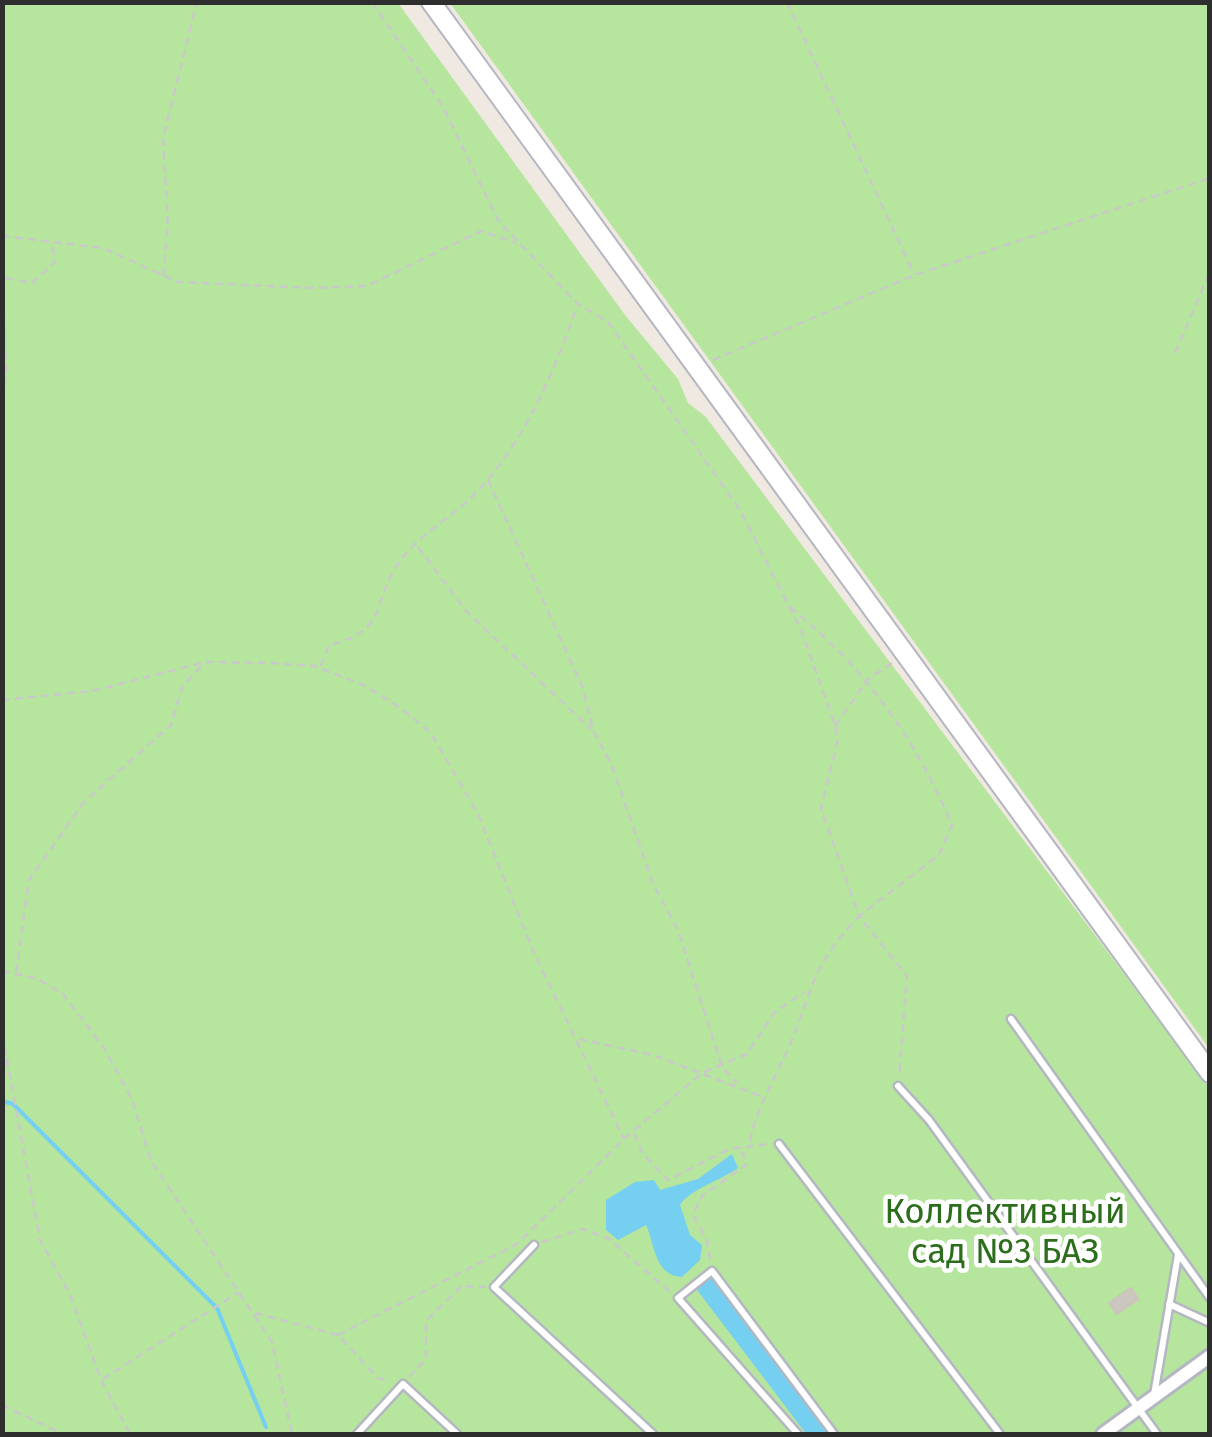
<svg xmlns="http://www.w3.org/2000/svg" width="1212" height="1437" font-family="'Fira Sans',sans-serif">
<style>
.green{fill:#b6e59e}
.water{fill:#75cff0}
.lines{fill:none;stroke-linecap:round;stroke-linejoin:round}
.stream{stroke:#75cff0;stroke-width:4}
.river{stroke:#75cff0;stroke-width:22}
.building{fill:#cbc7bf;stroke:#cbc5ba;stroke-width:2.5}
.lane-casing{stroke:#b4b7c1;stroke-width:11}
.street-casing{stroke:#b4b7c1;stroke-width:18}
.secondary-casing{stroke:#b4b7c1;stroke-width:22}
.path{stroke:#c9c9c9;stroke-width:2.5;stroke-dasharray:8 5;stroke-linecap:butt}
.lane{stroke:#fff;stroke-width:6}
.street{stroke:#fff;stroke-width:12}
.secondary{stroke:#fff;stroke-width:18}
.labels{text-anchor:middle;dominant-baseline:central;stroke-width:9;stroke-linejoin:round;paint-order:stroke}
.park-label{font-size:35px;fill:#2c6e1b;stroke:#fff}
</style>
<rect width="100%" height="100%" fill="#efe9e1"/>
<path class="green" d="M3 3H398L625 315 678 379 688 403 705 416 1209 1087V1434H3Z
M450 3H1209V1048Z"/>
<path class="water" d="M732 1154 738 1168C721 1180 689 1190 680 1205L690 1235 702 1245 700 1260 682 1277C654 1276 654 1241 646 1225L618 1240 606 1230V1200L635 1182 654 1180 660 1190 698 1179Z"/>
<g class="lines">
<path class="stream" d="M2 1101 13 1104 217 1308 266 1427"/>
<path class="river" d="M708 1286 820 1434"/>
</g>
<path class="building" d="M1131 1288 1138 1299 1117 1314 1109 1303Z"/>
<g class="lines">
<defs>
<path id="lane" d="M1011 1019 1210 1298
M898 1086 929 1120 1157 1434
M779 1144 1000 1434
M534 1245 494 1287 653 1434
M1169 1304 1210 1323
M1154 1395 1178 1255
M357 1434 403 1384 457 1434
M798 1434 678 1298 712 1271 834 1434"/>
<path id="street" d="M1103 1434 1210 1356"/>
<path id="secondary" d="M431 2 1210 1073"/>
</defs>
<use href="#lane" class="lane-casing"/>
<use href="#street" class="street-casing"/>
<use href="#secondary" class="secondary-casing"/>
<path class="path" d="M372 2 443 107 499 222 578 304 608 322 740 510 802 632 835 726 838 739 821 808 859 916C814 965 816 978 793 1037 778 1075 757 1104 749 1145
M787 2 914 274
M2 236 103 248 178 282 313 288 367 286 481 231 516 243
M2 261 6 373 2 404
M163 276 168 225 163 138 197 2
M6 278 32 283 55 262 52 243
M1175 353 1210 272
M713 360 915 275 1210 178
M488 480 583 688 593 730 612 766 653 884 678 930 722 1067 737 1083
M418 547 467 612 591 729
M790 607C864 667 915 737 952 825L939 855 859 916 907 976 899 1077
M321 666 329 645C389 631 371 603 399 562 417 536 451 518 474 495 524 443 554 373 577 306
M2 700 93 691 205 662 271 663 314 666 364 685 402 709 431 733 478 814 534 953 624 1139
M835 726 868 679 892 663
M2 971 38 979 63 994 104 1048 132 1099 151 1161 272 1342 292 1434
M16 972 29 880 84 802 171 725 182 687 204 663
M2 1033 40 1240 70 1294 101 1380 130 1434
M579 1039 653 1055 760 1096
M634 1134 643 1154 668 1180 729 1149 768 1144
M542 1242 583 1229 609 1239 670 1292
M710 1259 707 1241 693 1214 702 1196 747 1164 740 1149
M255 1313 338 1335 378 1378 390 1381
M338 1335 517 1244 624 1139 702 1073 747 1054 774 1013 804 992
M409 1377 426 1359V1321L462 1286 486 1287
M103 1379 239 1292
M2 1405 63 1434"/>
<use href="#lane" class="lane"/>
<use href="#street" class="street"/>
<use href="#secondary" class="secondary"/>
</g>
<g class="labels">
<g class="park-label">
<text x="1005" y="1211">Коллективный<tspan x="1005" dy="40">сад №3 БАЗ</tspan></text>
</g>
</g>
<rect width="1212" height="1437" fill="none" stroke="#2e2e2e" stroke-width="10"/>
</svg>
